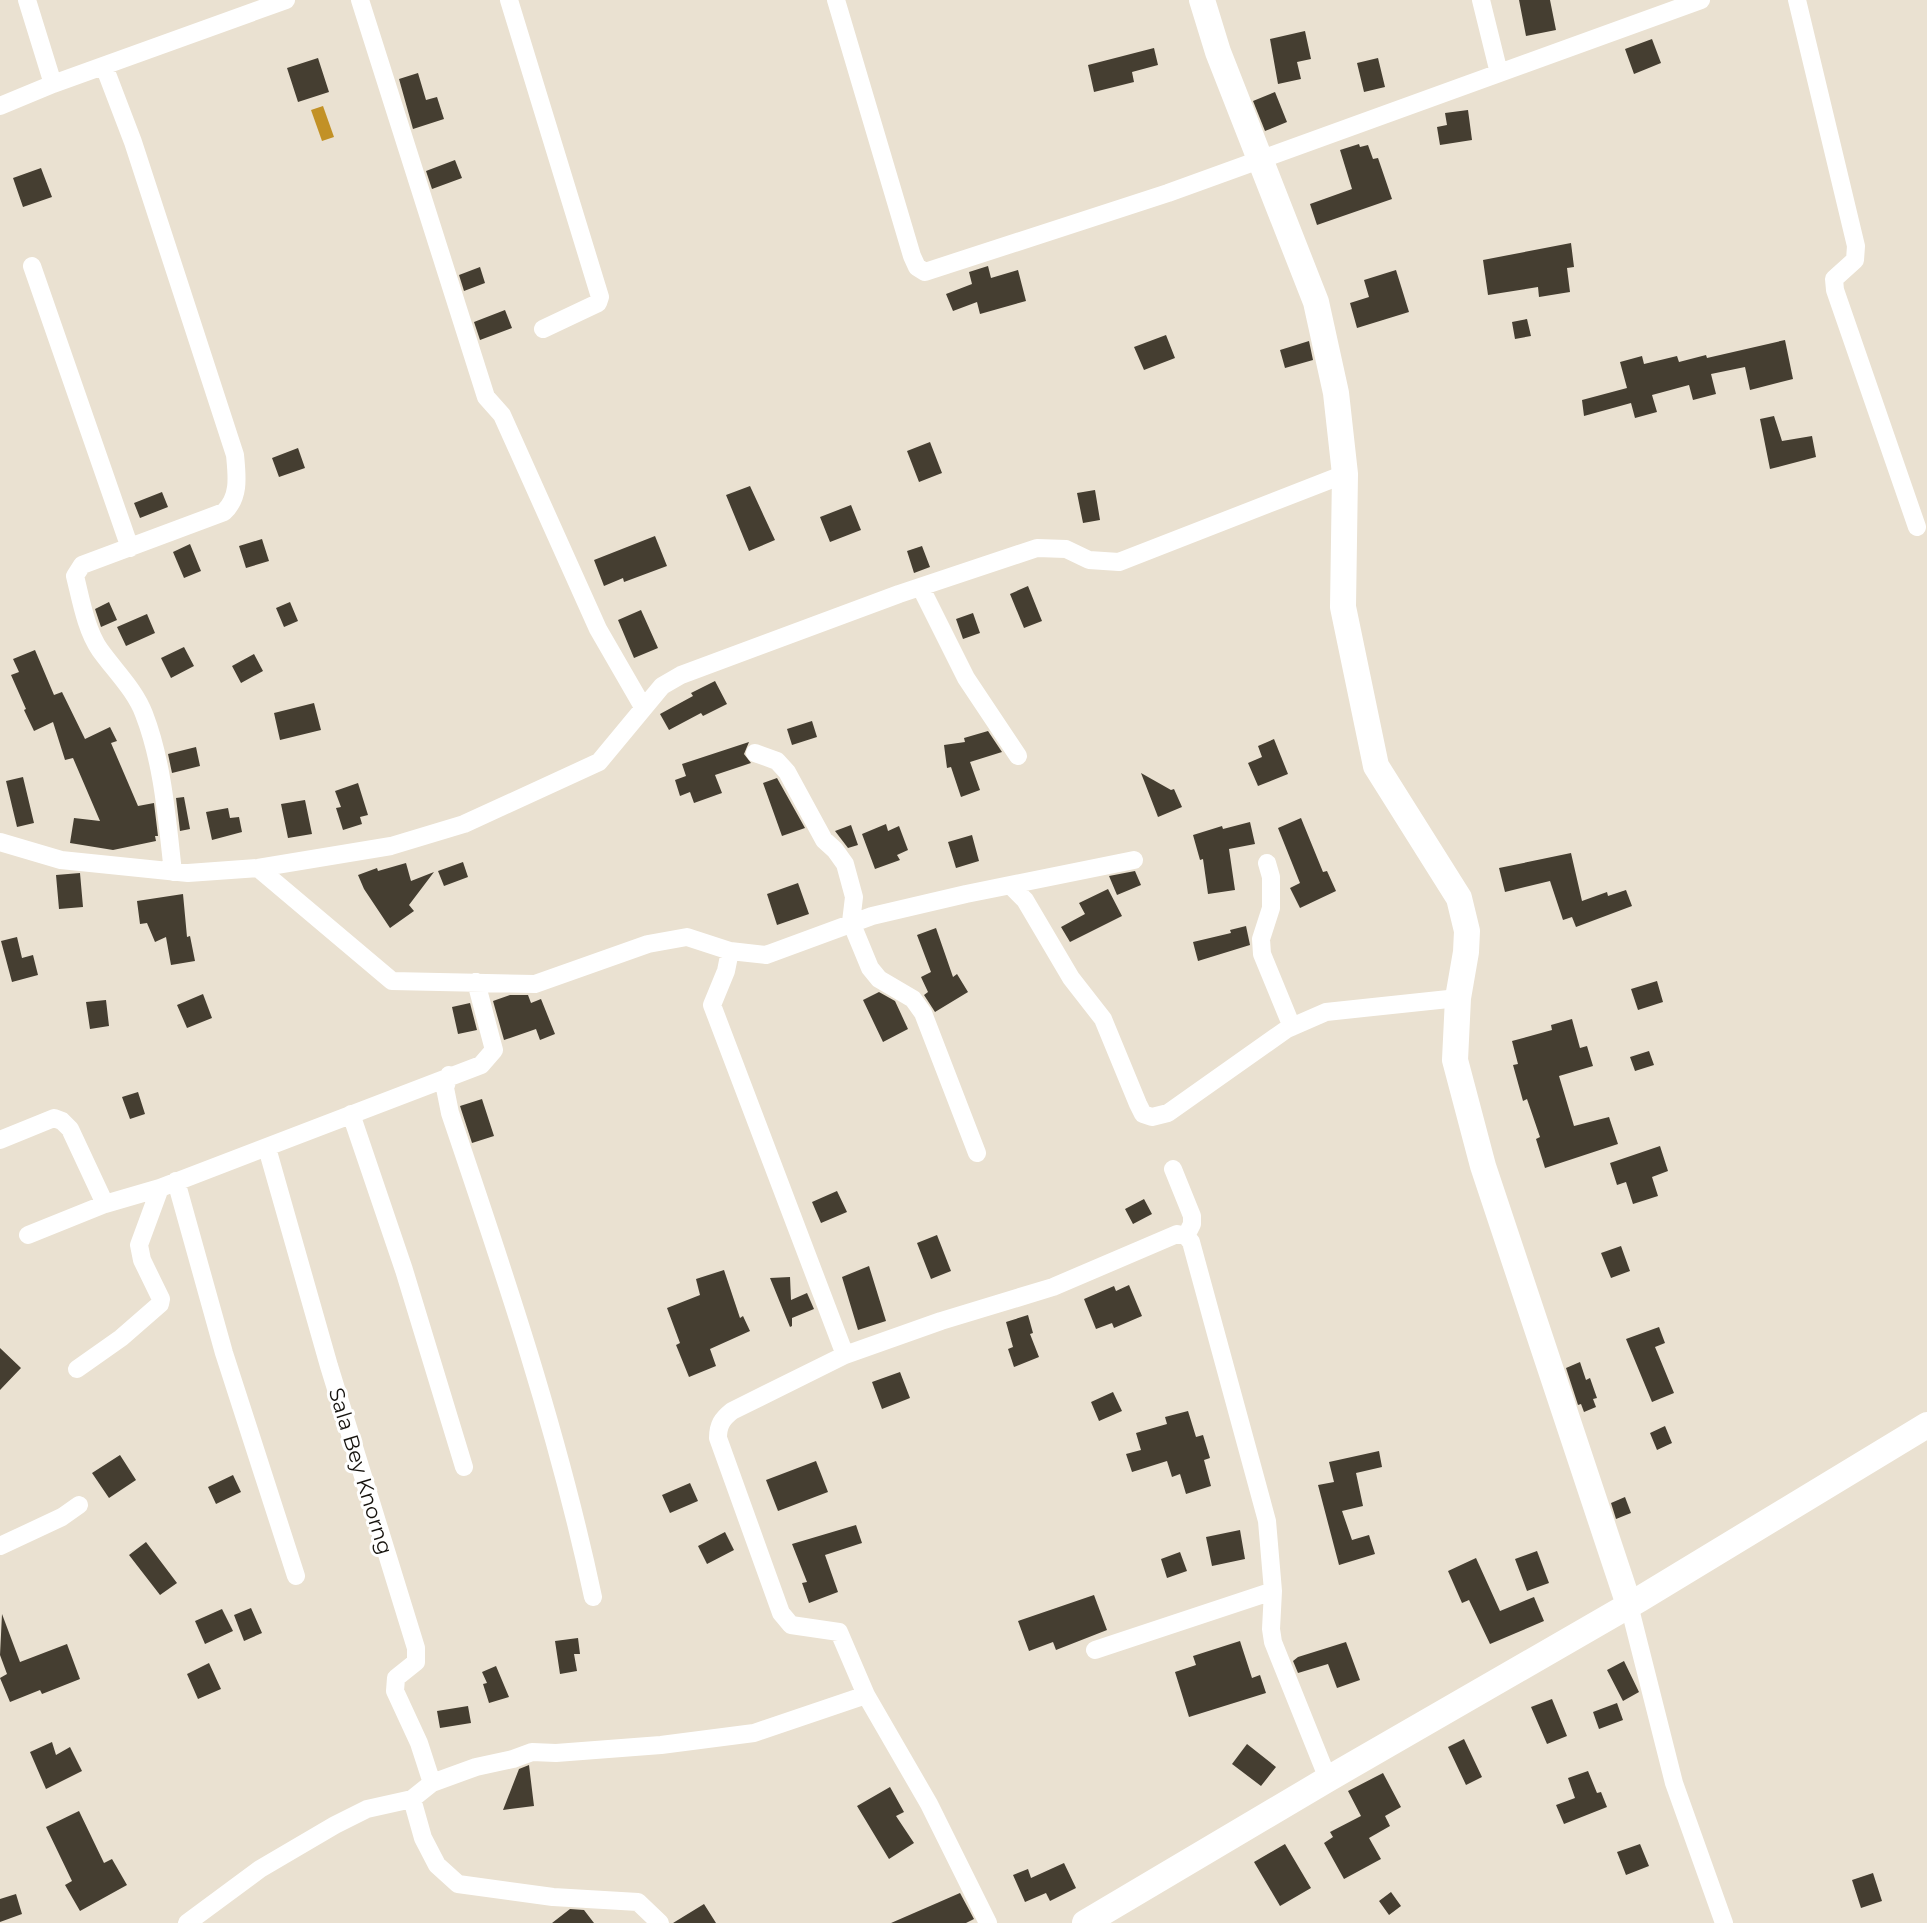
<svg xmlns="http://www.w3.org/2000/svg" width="1927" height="1923" font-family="Montserrat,sans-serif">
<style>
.water{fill:#c29126}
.building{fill:#453e31}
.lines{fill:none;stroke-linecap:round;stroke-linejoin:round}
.street{stroke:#fff;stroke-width:18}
.secondary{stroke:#fff;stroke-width:26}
.labels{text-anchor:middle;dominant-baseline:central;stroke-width:6;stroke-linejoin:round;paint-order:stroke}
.street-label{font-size:21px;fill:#15120d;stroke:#fff}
</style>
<rect width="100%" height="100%" fill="#eae1d1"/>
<path class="water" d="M323 106 334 137 322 141 311 110Z"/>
<path class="building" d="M1519 0H1550L1556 30 1526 36Z
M1305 31 1311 59 1297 62 1301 79 1278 84 1270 39Z
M1652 39 1661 63 1634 74 1625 49Z
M1154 48 1158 65 1132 72 1134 82 1094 92 1088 65Z
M318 58 329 92 298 102 287 68Z
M1378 58 1385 87 1364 92 1357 63Z
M418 73 426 100 437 97 444 119 413 129 399 79Z
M1275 92 1287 122 1265 131 1253 101Z
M1468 110 1472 140 1440 145 1437 127 1447 125 1445 113Z
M1359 144 1360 147 1368 145 1373 159 1378 158 1392 199 1317 225 1310 204 1352 189 1340 150Z
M455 160 462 178 432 189 426 171Z
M41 168 52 197 23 207 13 178Z
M1571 243 1574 267 1567 268 1570 292 1539 297 1538 287 1488 295 1483 260Z
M988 266 991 278 1018 270 1026 301 980 314 977 302 953 311 946 294 972 284 969 272Z
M480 267 485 283 464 291 459 275Z
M1396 270 1409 312 1357 328 1350 303 1369 297 1364 280Z
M505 310 512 328 480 340 474 322Z
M1527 319 1531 336 1515 339 1512 322Z
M1166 335 1175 358 1144 370 1134 347Z
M1785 340 1793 379 1750 390 1745 367 1711 374 1716 394 1693 400 1689 385 1652 395 1657 412 1635 418 1631 403 1584 416 1582 400 1627 388 1620 362 1642 356 1644 364 1677 356 1679 362 1706 355 1707 358Z
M1309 341 1313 360 1285 368 1280 350Z
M1774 416 1782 441 1812 436 1816 457 1770 469 1760 419Z
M930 442 942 473 919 482 907 451Z
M298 448 305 468 279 477 272 458Z
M750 486 775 540 749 551 726 495Z
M1095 490 1100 520 1083 523 1077 493Z
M162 492 168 507 140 518 134 503Z
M851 505 861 530 830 542 820 517Z
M655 536 667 566 624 582 623 578 604 586 594 560Z
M262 539 269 561 246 568 239 546Z
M190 544 201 571 184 578 173 552Z
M922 546 930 567 914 573 907 551Z
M1028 586 1042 621 1024 628 1010 594Z
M109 602 117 620 101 627 95 609Z
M290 602 298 621 284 627 276 608Z
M641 610 658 648 634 658 618 620Z
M973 613 980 633 963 639 956 619Z
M147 614 155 633 126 646 117 627Z
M184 647 194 666 171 678 161 658Z
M35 650 54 695 62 692 85 739 110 727 117 741 111 743 138 806 154 803 158 836H155L156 841 113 850 70 843 74 818 100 821 73 758 65 760 53 722 34 731 24 710 26 709 11 675 19 672 13 659Z
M254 654 263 671 241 683 232 666Z
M715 681 727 704 703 716 701 713 669 730 660 714 693 696 691 693Z
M314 703 321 730 280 740 274 713Z
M812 721 817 737 792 745 787 729Z
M988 731 1002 752 970 762 980 790 961 797 951 767 947 768 944 745 965 742 964 738Z
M1274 739 1288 774 1258 786 1248 763 1262 757 1258 746Z
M749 742 744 754 751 763 715 775 722 793 694 803 690 792 680 796 675 780 686 776 682 764Z
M196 747 200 766 172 773 168 754Z
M1141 773 1171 790 1174 789 1182 807 1158 817Z
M23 777 34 823 17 827 6 781Z
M777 778 805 828 782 836 763 783Z
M358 783 368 815 360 817 362 824 343 830 336 808 341 807 335 791Z
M184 797 190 829 180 831 176 798Z
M305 800 312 834 288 838 281 804Z
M228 808 230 818 239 817 242 832 212 840 206 812Z
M1301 818 1323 872 1327 871 1336 891 1300 908 1290 888 1300 883 1278 828Z
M1250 822 1255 844 1229 849 1235 890 1208 894 1203 859 1200 860 1193 835 1222 826 1223 829Z
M886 824 888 831 899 826 908 850 897 855 900 860 875 869 862 834Z
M851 825 858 845 848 848 835 831Z
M972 835 979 861 956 868 948 842Z
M1571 853 1582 901 1607 892 1608 896 1626 890 1632 906 1576 927 1572 917 1563 920 1550 881 1505 892 1499 868Z
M463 862 468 877 444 886 438 871Z
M406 863 411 881 434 872 409 905 414 911 390 928 364 889 358 875 377 868 378 871Z
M1135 871 1141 885 1117 895 1109 876Z
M80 873 83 907 59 909 56 875Z
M798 883 809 914 777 925 767 894Z
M1108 889 1122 916 1070 942 1061 927 1085 914 1079 903Z
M183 894 187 937 190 936 195 961 171 965 166 937 155 942 147 923 140 924 137 901Z
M1246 926 1250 945 1198 961 1193 942 1231 933 1230 930Z
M936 928 953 977 957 974 968 992 935 1012 924 995 928 992 921 977 931 972 917 935Z
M17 937 22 958 33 955 38 975 12 982 1 941Z
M1657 981 1663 1002 1638 1010 1631 989Z
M879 992 895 1001 908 1029 883 1042 863 1000Z
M203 994 212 1018 187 1028 177 1005Z
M510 995H528L531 1003 541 999 555 1034 540 1040 536 1029 504 1040 493 1001Z
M106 1000 109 1026 90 1029 86 1002Z
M470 1003 477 1030 458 1034 452 1007Z
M1572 1019 1580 1048 1587 1046 1593 1066 1559 1076 1574 1126 1609 1117 1618 1144 1545 1168 1536 1139 1540 1137 1527 1099 1523 1101 1513 1065 1518 1064 1512 1041 1552 1030 1551 1025Z
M1649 1051 1654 1065 1635 1071 1630 1057Z
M138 1092 145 1114 130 1119 122 1097Z
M482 1099 494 1136 472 1143 460 1106Z
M1660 1146 1668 1171 1652 1177 1658 1196 1633 1204 1626 1182 1617 1185 1610 1163Z
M837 1191 847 1212 821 1223 812 1202Z
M1144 1199 1152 1214 1133 1224 1125 1209Z
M937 1235 951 1271 931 1279 917 1243Z
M1621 1246 1630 1271 1611 1278 1601 1253Z
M869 1266 886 1321 858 1330 842 1277Z
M724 1270 740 1318 743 1316 750 1331 710 1349 716 1366 689 1377 676 1345 680 1343 667 1308 700 1295 696 1279Z
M790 1277 791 1300 807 1293 814 1309 792 1318V1326L790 1327 770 1278Z
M1129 1285 1142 1316 1114 1328 1112 1323 1096 1329 1084 1299 1114 1286 1116 1291Z
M1028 1315 1033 1333 1030 1334 1039 1357 1014 1367 1008 1349 1013 1347 1006 1322Z
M1659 1327 1665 1343 1655 1347 1674 1393 1652 1402 1626 1339Z
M0 1348 21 1368 0 1390Z
M1580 1362 1586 1380 1590 1378 1597 1398 1593 1399 1596 1407 1584 1412 1581 1404 1578 1405 1566 1368Z
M900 1372 910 1398 882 1409 872 1382Z
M1113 1392 1122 1411 1099 1421 1091 1402Z
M1188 1411 1196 1437 1203 1435 1210 1458 1204 1460 1211 1486 1186 1494 1180 1474 1172 1477 1167 1461 1132 1472 1126 1454 1141 1450 1136 1433 1167 1424 1165 1417Z
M1665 1426 1672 1443 1657 1450 1650 1433Z
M1379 1451 1382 1467 1356 1473 1363 1506 1342 1511 1352 1540 1369 1535 1375 1554 1339 1565 1318 1485 1334 1482 1329 1462Z
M120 1455 136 1480 109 1498 92 1473Z
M816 1461 828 1492 778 1511 766 1480Z
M233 1475 241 1492 216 1504 208 1487Z
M690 1483 698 1501 670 1513 662 1495Z
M1625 1497 1631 1513 1616 1519 1611 1503Z
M856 1525 862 1543 825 1555 838 1592 809 1603 802 1583 807 1582 792 1544Z
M1240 1530 1245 1559 1212 1566 1206 1537Z
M725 1532 734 1550 707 1564 698 1546Z
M146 1542 177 1583 160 1595 129 1555Z
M1537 1551 1549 1583 1527 1591 1515 1559Z
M1180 1552 1187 1571 1167 1578 1161 1559Z
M1476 1558 1500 1611 1534 1597 1544 1621 1490 1644 1469 1600 1462 1603 1448 1571Z
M1094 1595 1107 1630 1056 1650 1053 1642 1029 1651 1018 1621Z
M251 1608 262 1633 244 1641 234 1615Z
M222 1609 233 1631 205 1644 195 1621Z
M2 1614 20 1662 67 1644 80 1679 42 1694 40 1690 10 1702 0 1678 7 1674 0 1655Z
M578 1638 580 1654H574L577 1671 560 1674 555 1641Z
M1240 1641 1252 1678 1260 1675 1266 1693 1189 1717 1175 1672 1196 1665 1193 1656Z
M1346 1642 1360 1680 1337 1688 1328 1664 1298 1673 1293 1661 1298 1657Z
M1624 1661 1639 1692 1623 1701 1607 1670Z
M209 1663 221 1689 198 1699 187 1674Z
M496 1666 509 1697 489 1703 483 1684 487 1683 482 1672Z
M1552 1699 1567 1736 1547 1744 1531 1707Z
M1617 1703 1623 1720 1599 1729 1593 1712Z
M468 1706 471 1723 440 1728 437 1711Z
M1464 1739 1482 1777 1466 1785 1448 1747Z
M52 1742 56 1755 70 1747 82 1771 46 1789 30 1752Z
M1247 1744 1276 1767 1261 1786 1232 1764Z
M529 1765 534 1806 503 1810 519 1769Z
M1588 1771 1597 1793 1601 1792 1607 1807 1564 1824 1556 1805 1575 1798 1568 1778Z
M1383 1773 1401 1807 1385 1816 1390 1826 1369 1838 1381 1859 1344 1879 1324 1843 1333 1837 1330 1832 1361 1816 1348 1791Z
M890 1787 904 1812 896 1816 914 1843 889 1859 857 1806Z
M79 1811 104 1863 112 1859 127 1885 80 1911 65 1885 72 1881 46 1827Z
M1285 1844 1311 1888 1280 1906 1254 1862Z
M1640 1844 1649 1866 1626 1875 1617 1852Z
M1064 1863 1076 1888 1050 1901 1046 1893 1025 1902 1013 1875 1028 1869 1031 1878Z
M1873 1873 1882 1901 1861 1908 1852 1880Z
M1391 1892 1401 1906 1389 1915 1379 1901Z
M960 1893 974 1919 966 1923H891Z
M16 1894 22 1914 0 1922V1899Z
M704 1904 716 1923H673Z
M570 1909 584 1910 594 1923H552Z"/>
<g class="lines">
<path class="street" d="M27 0 53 84
M360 0 486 397 502 415 598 629 643 707
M509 0 600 297 598 303 543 329
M836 0 912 256 917 267 925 272 1168 193 1701 0
M1481 0 1499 73
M1797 0 1856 246 1855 260 1834 279 1835 290 1917 527
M104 66 133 142 235 455C237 476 240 497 224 512L82 565 75 576C81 600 86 630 100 650 115 671 135 690 144 714 163 763 167 820 173 872
M0 106 53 84 286 0
M32 266 130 548
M921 588 966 678 1018 756
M755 753 777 761 787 772 824 840 835 850 845 864 854 897 851 922 870 968 879 979 913 999 923 1013 977 1153
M0 842 61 860 188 873 258 868 391 846 464 824 599 762 662 686 681 675 899 594 1037 548 1066 549 1089 560 1119 562 1345 474
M1267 863 1271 877V908L1261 939 1262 954 1292 1027
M258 868 392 981 535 984 648 944 687 937 730 951 766 955 872 916 966 894 1134 860
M1010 885 1025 900 1071 978 1103 1019 1138 1104 1143 1114 1152 1117 1168 1113 1287 1029 1326 1012 1458 998
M730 951 726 971 712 1005 845 1355
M449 1075 445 1088 450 1113C504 1272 558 1432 593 1597
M351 1114 404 1270 464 1467
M0 1140 54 1118 62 1121 70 1129 105 1204 160 1188 481 1065 494 1050 476 982
M267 1148 329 1366 416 1648V1662L396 1678 395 1691 419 1743 432 1783
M1173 1169 1192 1216V1224L1186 1236
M176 1181 224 1353 296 1576
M28 1235 105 1204
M77 1369 121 1338 160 1304 161 1299 142 1260 139 1245 160 1188
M0 1546 62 1517 79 1505
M1629 1605 1674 1783 1724 1923
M1095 1650 1273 1591
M412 1799 423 1838 437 1865 458 1884 553 1897 638 1902 660 1923
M187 1923 260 1869 335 1825 367 1809 412 1799 432 1783 476 1767 513 1759 532 1752 556 1753 661 1745 754 1733 866 1695
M988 1923 929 1804 866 1695 839 1632 791 1625 781 1613 718 1438C718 1425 722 1419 732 1411L845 1355 941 1321 1053 1287 1177 1234 1186 1236 1191 1242 1267 1521 1273 1591 1271 1629 1273 1642 1328 1779"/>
<path class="secondary" d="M1202 0 1218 52 1316 302 1336 393 1345 474 1343 607 1376 766 1459 898 1467 931 1466 952 1458 998 1455 1060 1483 1166 1629 1605
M1085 1923 1328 1779 1640 1599 1927 1425"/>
</g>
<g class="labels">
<g class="street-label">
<text transform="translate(361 1471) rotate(73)">Sala Bey Knorng</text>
</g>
</g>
</svg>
